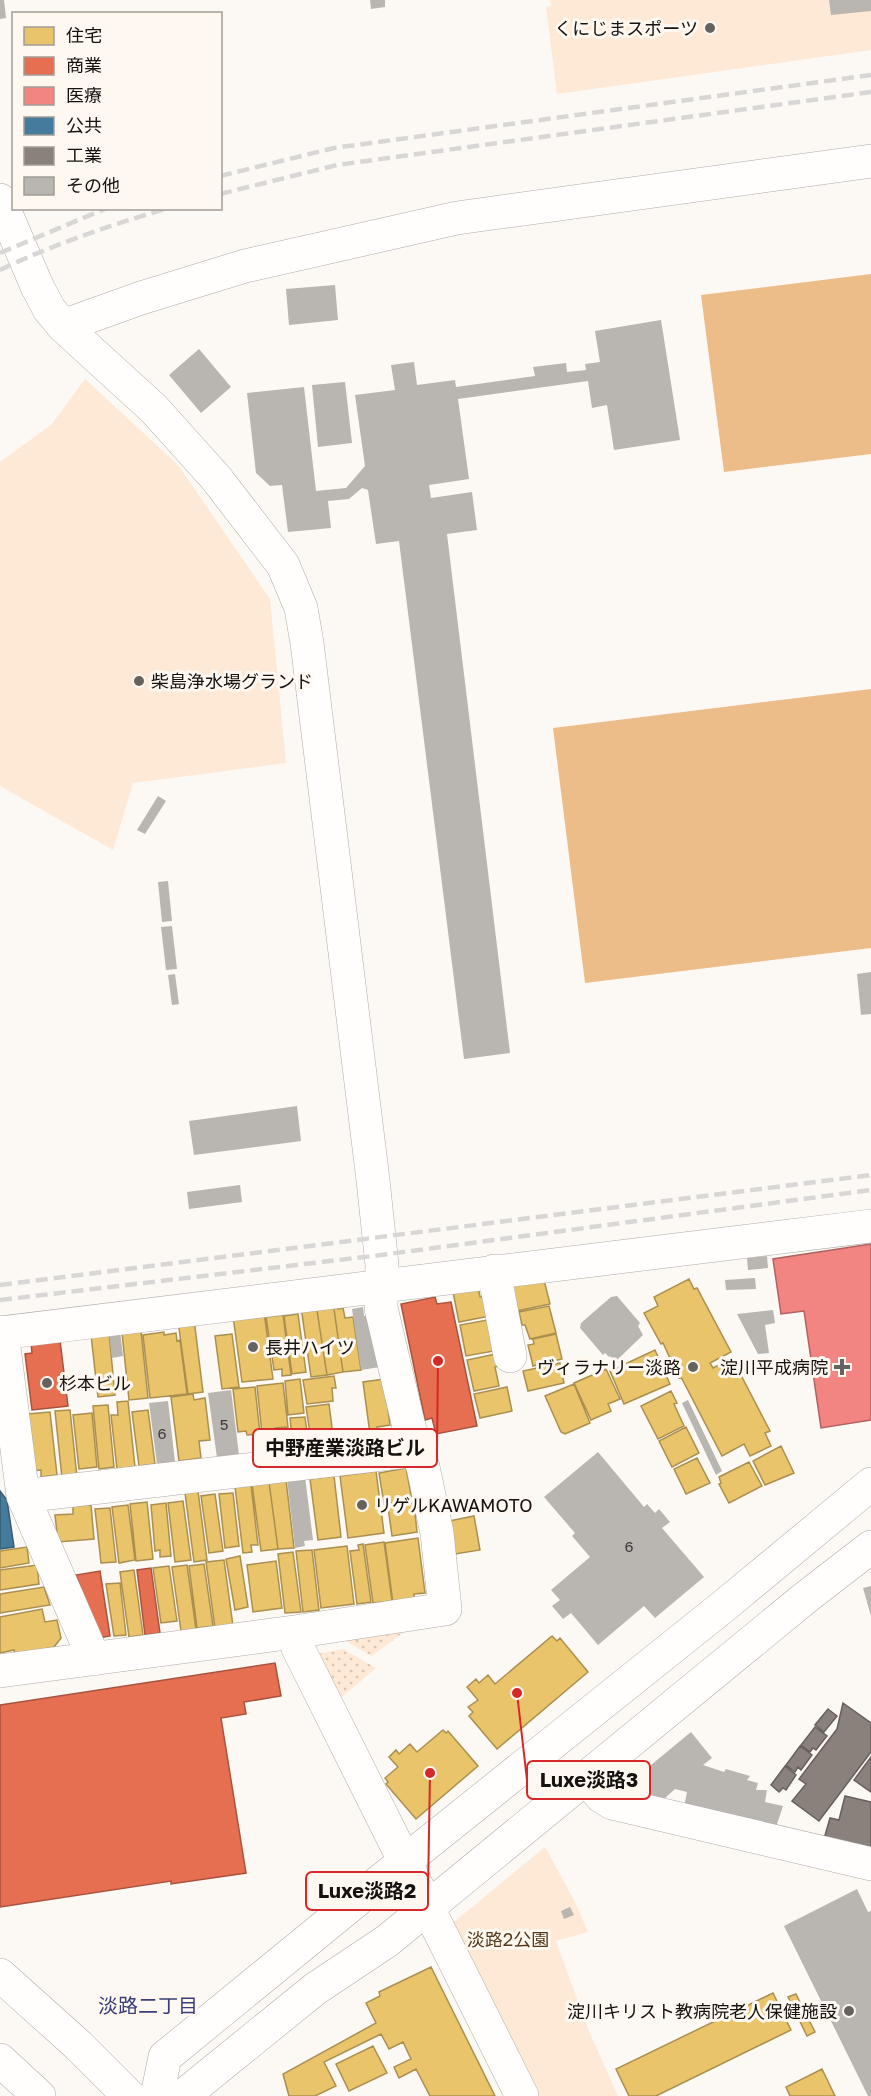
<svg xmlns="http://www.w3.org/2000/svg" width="871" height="2096" font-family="'Golos Text','Noto Sans JP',sans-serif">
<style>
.grass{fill:url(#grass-dots)}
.green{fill:#fde9d5}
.water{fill:#edbd89}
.homes{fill:#e9c46a;stroke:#aa8f4f;stroke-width:1.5}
.shops{fill:#e76f51;stroke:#a8533d;stroke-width:1.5}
.health{fill:#f28482;stroke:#b06260;stroke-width:1.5}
.public{fill:#457b9d;stroke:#375c72;stroke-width:1.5}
.industry{fill:#8a817c;stroke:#67605b;stroke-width:1.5}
.building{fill:#b9b5b1}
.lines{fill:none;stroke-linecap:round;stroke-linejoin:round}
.minor-casing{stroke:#afaba8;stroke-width:34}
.tertiary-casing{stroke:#afaba8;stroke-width:34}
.minor{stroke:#fffefd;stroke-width:33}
.tertiary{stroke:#fffefd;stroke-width:33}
.rail{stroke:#d8d7d5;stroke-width:4.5;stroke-dasharray:12 6;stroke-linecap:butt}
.poi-dot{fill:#66625f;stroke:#fff8f1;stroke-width:2}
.labels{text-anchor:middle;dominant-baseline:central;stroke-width:6;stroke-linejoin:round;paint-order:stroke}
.number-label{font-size:15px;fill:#3f3b38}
.poi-label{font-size:18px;fill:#16120f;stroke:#fff8f1;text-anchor:end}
.park-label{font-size:18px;fill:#563a1b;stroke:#fff8f1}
.neighbourhood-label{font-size:20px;fill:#393e7a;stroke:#fff8f1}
.leader{fill:none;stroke:#d62828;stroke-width:2}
.callout-dot{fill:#d62828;stroke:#fff8f1;stroke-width:2}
.callout{fill:#fff8f1;stroke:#d62828;stroke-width:2}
.callout-label{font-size:20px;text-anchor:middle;font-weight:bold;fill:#16120f}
</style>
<defs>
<pattern id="grass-dots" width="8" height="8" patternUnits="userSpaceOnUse" patternTransform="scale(1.5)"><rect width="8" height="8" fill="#fde9d5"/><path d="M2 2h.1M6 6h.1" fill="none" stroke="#d8c7b6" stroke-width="1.8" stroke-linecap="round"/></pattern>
</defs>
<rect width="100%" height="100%" fill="#fcf8f4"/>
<path class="grass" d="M413 1625 372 1656 347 1642 346 1636Z
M343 1649 376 1668 336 1702 312 1655Z"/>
<path class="green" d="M550 0H871V50L557 94 546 7 551 6Z
M85 379 178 465 270 599 286 763 133 783 113 850 0 786V462L52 424Z
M545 1847 575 1902 588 1932 556 1941 588 2029 618 2096H533L449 1926Z"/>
<path class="water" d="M871 274V454L724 472 701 295Z
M871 689V948L585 983 553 728Z"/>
<path class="homes" d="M543 1276 550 1304 512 1312 511 1283Z
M689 1279 694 1289 697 1288 731 1352 710 1363 713 1368 732 1358 770 1431 765 1433 771 1446 750 1456 744 1444 722 1456 681 1377 679 1378 663 1343 661 1344 644 1313 658 1306 654 1297Z
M478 1286 480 1297 486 1296 490 1316 459 1322 453 1292Z
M337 1301 338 1309 343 1308 345 1318 353 1317 361 1370 343 1372 333 1302Z
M333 1302 343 1372 327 1375 316 1304Z
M316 1304 327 1375 311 1377 301 1307Z
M549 1306 556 1333 530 1339 525 1325H522L519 1312Z
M264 1312 273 1379 242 1382 233 1316Z
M298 1314 306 1372 292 1374 284 1316Z
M283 1315 291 1375 282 1376V1369L274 1370 266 1317Z
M194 1319 203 1392 188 1394 178 1321Z
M487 1320 494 1351 466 1356 460 1325Z
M141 1331 148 1398 129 1400 122 1333Z
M164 1332V1335L176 1333 177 1341 180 1340 187 1394 150 1398 143 1335Z
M109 1333 115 1395 98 1397 91 1335Z
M232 1334 239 1387 222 1389 215 1336Z
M556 1334 562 1359 533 1366 528 1345 534 1344 533 1339Z
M655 1350 670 1384 624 1404 610 1371Z
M496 1354 499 1366 495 1367 499 1386 474 1391 467 1360Z
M560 1363 564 1383 528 1391 523 1371Z
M606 1369 620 1399 608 1404 611 1411 591 1420 574 1383Z
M334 1376 336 1388H332L333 1401 307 1404 303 1380Z
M300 1379 304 1413 288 1415 285 1381Z
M384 1379 390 1425 377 1427 378 1433 370 1434 363 1382Z
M283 1383 288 1427 275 1428 277 1442 263 1443 257 1386Z
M574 1384 590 1423 565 1434 561 1432 545 1396Z
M255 1387 260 1434 247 1435 246 1431 238 1432 233 1389Z
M507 1387 512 1411 480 1418 474 1394Z
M671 1391 677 1403 674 1404 684 1426 658 1439 641 1406Z
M193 1394 194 1400 205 1398 210 1440 199 1441 201 1458 179 1461 171 1397Z
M128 1401 135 1467 117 1469 111 1415H118L117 1402Z
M329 1404 334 1443 312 1446 306 1407Z
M108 1405 114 1467 99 1469 93 1406Z
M70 1410 77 1477 62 1478 55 1411Z
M148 1410 155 1464 139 1466 132 1412Z
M50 1412 57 1475 41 1477V1470L33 1471 28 1414Z
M92 1413 97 1467 79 1469 73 1415Z
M305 1417 309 1447 293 1449 290 1418Z
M686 1427 699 1453 672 1467 659 1441Z
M781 1446 794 1473 765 1485 753 1461Z
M697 1458 710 1483 686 1494 674 1469Z
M749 1462 762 1486 729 1503 719 1484 721 1483 719 1477Z
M406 1468 412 1500 384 1504 379 1473Z
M376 1471 384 1533 348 1538 340 1476Z
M334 1476 341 1537 318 1540 310 1479Z
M286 1480 294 1548 278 1549 269 1482Z
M269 1482 278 1549 261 1551 252 1484Z
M251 1485 258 1545H251L252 1552 243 1553 235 1487Z
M198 1491 207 1560 194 1562 185 1493Z
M233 1493 239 1546 225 1548 219 1494Z
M215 1494 223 1551 209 1553 201 1496Z
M183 1501 191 1560 175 1562 168 1503Z
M147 1502 153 1559 136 1561 130 1504Z
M166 1503 171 1556 160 1557V1550L155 1551 151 1505Z
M414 1503 417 1532 392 1536 388 1507Z
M91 1505 94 1539 58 1542 55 1515 73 1514V1506Z
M128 1505 135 1560 119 1563 112 1507Z
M110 1508 116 1562 101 1563 95 1509Z
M474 1516 480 1550 455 1554 449 1521Z
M418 1538 425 1593 414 1594V1600L393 1603 385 1543Z
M384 1542 392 1601 373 1603 365 1545Z
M363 1544 371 1602 357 1604 350 1551 359 1550 358 1545Z
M347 1546 354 1604 321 1608 314 1550Z
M27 1547 29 1563 0 1568V1551Z
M312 1550 319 1610 303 1612 296 1551Z
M293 1552 301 1612 285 1613 278 1554Z
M240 1556 248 1607 235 1610 226 1559Z
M224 1560 233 1626 215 1628 206 1562Z
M276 1561 282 1608 253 1612 247 1565Z
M204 1564 213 1626 197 1628 189 1566Z
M37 1565 39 1584 0 1590V1570Z
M187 1565 196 1629 181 1631 172 1567Z
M169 1566 177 1621 161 1623 153 1568Z
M134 1570 143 1635 129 1637 120 1572Z
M120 1583 126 1635 114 1636 106 1584Z
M44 1587 50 1605 0 1613V1594Z
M42 1609 45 1622 57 1620 61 1638 54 1647 15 1655 14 1650 0 1653V1617Z
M552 1636 557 1641 560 1638 588 1672 497 1749 469 1716 473 1712 468 1707 478 1700 467 1687 476 1679 479 1683 488 1675 495 1684Z
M443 1730 446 1733 448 1731 478 1766 416 1819 386 1784 388 1782 385 1778 398 1767 389 1757 396 1750 399 1754 410 1744 417 1752Z
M431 1967 495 2096H430L416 2069 399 2078 394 2067 411 2059 403 2042 389 2049 381 2034 324 2062 336 2086 315 2096H289L283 2074 376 2023 366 2003 380 1996 379 1992Z
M773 1993 791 2030 656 2096H629L616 2069Z
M796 1994 815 2032 807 2036 788 1997Z
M373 2046 387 2073 349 2091 336 2064Z
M822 2069 835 2096H790L786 2087Z"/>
<path class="shops" d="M435 1297 437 1304 451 1302 477 1426 436 1434 432 1418 425 1420 401 1304Z
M60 1340 68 1406 32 1410 25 1354 32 1353 31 1343Z
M151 1568 160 1633 145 1635 137 1570Z
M100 1571 110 1636 99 1638 76 1575Z
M275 1663 281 1696 244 1702 246 1714 221 1718 246 1873 171 1884V1881L0 1907V1705Z"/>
<path class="health" d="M871 1244V1420L821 1428 804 1311 781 1314 773 1259Z"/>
<path class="public" d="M0 1491 7 1500 14 1547 0 1549Z"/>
<path class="industry" d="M843 1703 871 1723V1752L819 1821 792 1801 806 1784 799 1779 837 1729Z
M828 1709 837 1716 824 1732 815 1725Z
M815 1727 827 1736 816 1750 813 1748 810 1752 801 1745Z
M800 1746 812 1755 801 1770 798 1767 795 1772 786 1765Z
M871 1757V1792L854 1780Z
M785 1766 796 1775 786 1790 783 1788 779 1792 771 1785Z
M845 1796 871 1802V1851L824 1839 830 1818 839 1820Z"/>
<path class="building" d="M0 0H4L6 18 0 19Z
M370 0H385V7L371 9Z
M829 0H871V11L831 15Z
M335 285 338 320 289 325 286 289Z
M661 320 680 440 614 450 607 405 592 408 588 381 458 399 469 479 429 485 431 498 472 492 477 530 447 534 510 1053 464 1059 399 541 376 544 368 490 362 488 349 499 328 501 331 528 288 532 282 485 270 486 256 473 247 393 304 387 316 491 346 488 365 466 355 395 395 390 391 365 414 362 417 385 455 380 456 387 535 376 533 367 566 363 567 372 586 370 585 364 600 362 595 331Z
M199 349 231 387 201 413 169 375Z
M345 382 352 443 318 447 312 385Z
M158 796 166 801 145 834 137 830Z
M168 881 172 921 162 922 158 882Z
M172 926 177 969 166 970 161 927Z
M871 972V1014L861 1015 857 974Z
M175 974 179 1004 172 1005 168 975Z
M297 1106 301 1141 194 1155 189 1121Z
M240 1185 242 1202 189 1209 187 1192Z
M767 1256 768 1268 748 1270 747 1258Z
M755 1278 756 1289 726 1290 725 1280Z
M617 1296 640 1323 638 1326 643 1335 617 1360H614L610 1356 609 1357 605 1353 603 1355 580 1328 581 1323 611 1297Z
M363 1307 364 1316 372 1315 380 1367 361 1370 352 1309Z
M773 1310 775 1323 765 1325 769 1353 758 1354 737 1314Z
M120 1331 123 1356 112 1358 109 1333Z
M231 1390 239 1455 217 1458 208 1393Z
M688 1400 722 1471 716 1475 682 1403Z
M168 1401 175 1462 157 1464 149 1403Z
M598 1452 644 1507 647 1504 655 1513 659 1509 670 1522 662 1528 704 1577 655 1618 644 1606 598 1645 571 1613 563 1619 552 1606 560 1600 551 1590 590 1557 572 1536 575 1533 544 1497Z
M305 1477 313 1540 304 1541 305 1546 295 1548 287 1479Z
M871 1586V1616L863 1588Z
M691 1732 712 1758 703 1765 724 1772 726 1769 750 1776 747 1780 758 1783 756 1790H767L765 1802 783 1806 776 1827 684 1807 687 1792 675 1789 664 1799H651L634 1779Z
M857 1889 868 1912 871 1911V2096H868L784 1926Z
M570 1907 574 1915 564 1919 561 1911Z"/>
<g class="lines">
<defs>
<path id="minor" d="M37 286 49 309 63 326 141 298 245 266 457 218 871 161
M494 1271 510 1356
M2 1332 23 1496 94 1659
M0 1333 871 1226
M23 1496 417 1450
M294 1632 298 1648 522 2096
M0 1671 294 1632 445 1609 437 1533 423 1467 409 1427 381 1308 382 1265 373 1180 307 643 301 608 283 565 216 478 154 409 63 326
M587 1778 601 1796 612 1803 871 1864
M0 1975 78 2045 129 2096
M0 2060 39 2096
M157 2096 165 2057 379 1882 725 1605 871 1484
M183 2096 315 1989 387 1941 805 1598 871 1547"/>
<path id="tertiary" d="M0 200 37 286"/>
</defs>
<use href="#minor" class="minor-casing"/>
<use href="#tertiary" class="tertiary-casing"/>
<use href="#minor" class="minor"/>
<use href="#tertiary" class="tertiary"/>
<path class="rail" d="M220 176 334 148 871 75
M220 194 337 165 871 92
M0 253 107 208
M0 270C54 244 111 225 168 208
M0 1285 871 1175
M0 1300 381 1255 871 1190"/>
</g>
<g class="poi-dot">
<circle cx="710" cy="28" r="6"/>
<circle cx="139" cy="681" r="6"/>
<circle cx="253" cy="1347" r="6"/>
<circle cx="693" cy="1367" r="6"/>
<path d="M839 1358h6v6h6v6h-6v6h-6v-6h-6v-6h6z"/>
<circle cx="47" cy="1383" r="6"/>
<circle cx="362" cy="1505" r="6"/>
<circle cx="849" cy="2011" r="6"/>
</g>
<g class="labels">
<g class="number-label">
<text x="224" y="1424">5</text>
<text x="162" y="1433">6</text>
<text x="629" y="1546">6</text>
</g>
<g class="poi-label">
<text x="698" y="28">くにじまスポーツ</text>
<text x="151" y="681" text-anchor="start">柴島浄水場グランド</text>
<text x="265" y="1347" text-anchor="start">長井ハイツ</text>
<text x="681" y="1367">ヴィラナリー淡路</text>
<text x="828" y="1367">淀川平成病院</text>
<text x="59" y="1383" text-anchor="start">杉本ビル</text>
<text x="374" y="1505" text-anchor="start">リゲルKAWAMOTO</text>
<text x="837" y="2011">淀川キリスト教病院老人保健施設</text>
</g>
<g class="park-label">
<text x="508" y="1939">淡路2公園</text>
</g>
<g class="neighbourhood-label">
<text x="148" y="2005">淡路二丁目</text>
</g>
</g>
<path class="leader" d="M438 1361L437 1448M517 1693L527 1780M430 1773L428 1891"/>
<g class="callout-dot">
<circle cx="438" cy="1361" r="6"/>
<circle cx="517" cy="1693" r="6"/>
<circle cx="430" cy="1773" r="6"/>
</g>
<g class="callout">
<rect x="253" y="1429" width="184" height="38" rx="6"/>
<rect x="527" y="1761" width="123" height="38" rx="6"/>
<rect x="306" y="1872" width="122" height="38" rx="6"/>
</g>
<g class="callout-label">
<text x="345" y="1455">中野産業淡路ビル</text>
<text x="589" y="1787">Luxe淡路3</text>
<text x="367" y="1898">Luxe淡路2</text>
</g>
<rect x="12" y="12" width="210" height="198" fill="#fff8f1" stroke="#a29c97" stroke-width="1.5"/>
<rect x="24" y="27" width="30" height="18" fill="#e9c46a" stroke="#a29c97" stroke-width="1.5"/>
<text x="66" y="42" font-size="18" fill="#16120f">住宅</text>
<rect x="24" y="57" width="30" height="18" fill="#e76f51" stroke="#a29c97" stroke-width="1.5"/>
<text x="66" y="72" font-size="18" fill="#16120f">商業</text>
<rect x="24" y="87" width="30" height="18" fill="#f28482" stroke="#a29c97" stroke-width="1.5"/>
<text x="66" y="102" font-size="18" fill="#16120f">医療</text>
<rect x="24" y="117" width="30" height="18" fill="#457b9d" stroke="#a29c97" stroke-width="1.5"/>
<text x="66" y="132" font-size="18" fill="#16120f">公共</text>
<rect x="24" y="147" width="30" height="18" fill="#8a817c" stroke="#a29c97" stroke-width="1.5"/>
<text x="66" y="162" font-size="18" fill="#16120f">工業</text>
<rect x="24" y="177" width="30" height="18" fill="#b9b5b1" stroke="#a29c97" stroke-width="1.5"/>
<text x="66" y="192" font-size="18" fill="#16120f">その他</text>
</svg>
